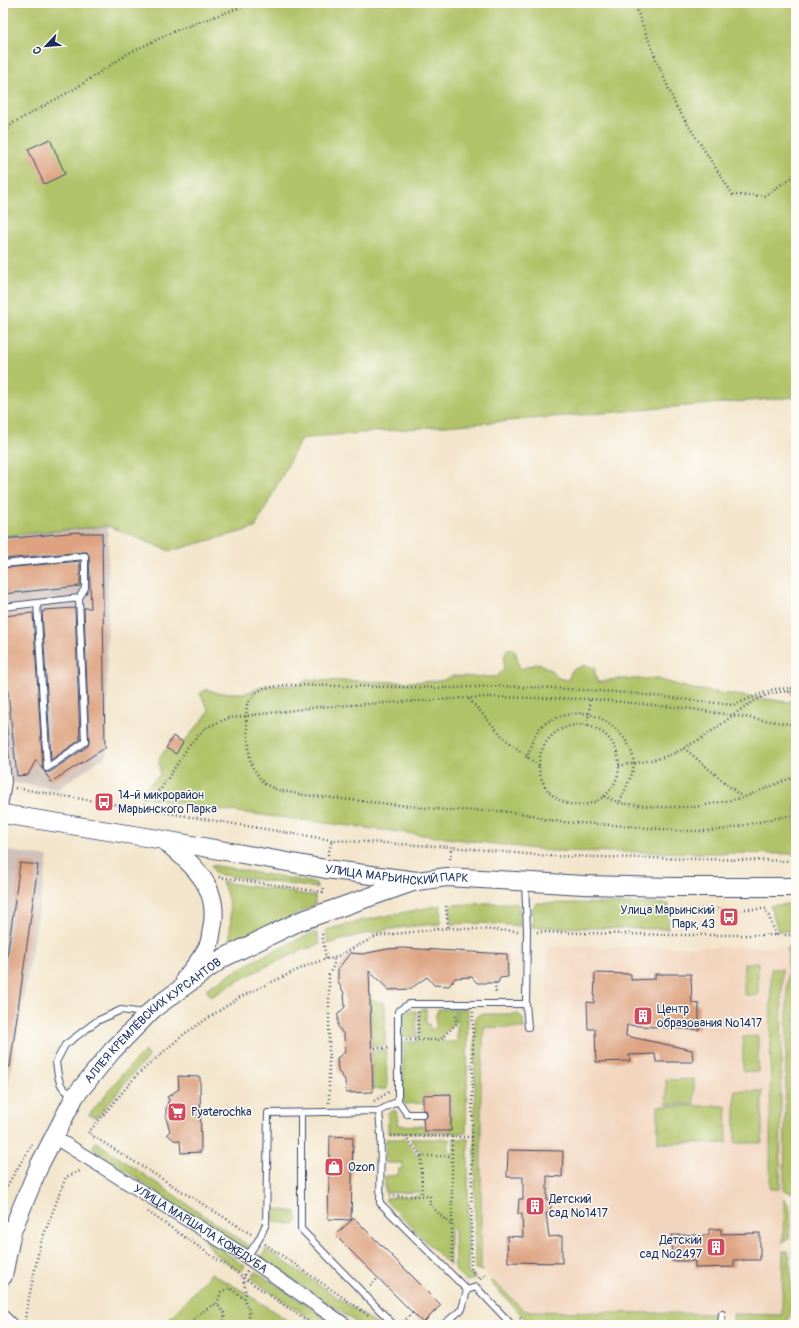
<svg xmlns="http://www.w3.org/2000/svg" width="799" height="1328" font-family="Pangolin,sans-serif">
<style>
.built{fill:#f2d5be}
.industrial{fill:#cfc1ba}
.green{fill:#b0c367;stroke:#667962}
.building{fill:#dda280}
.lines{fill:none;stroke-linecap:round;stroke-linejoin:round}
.lane-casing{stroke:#3b4a6e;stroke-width:8}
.street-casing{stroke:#3b4a6e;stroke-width:15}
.secondary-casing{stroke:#3b4a6e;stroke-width:20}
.path{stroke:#3b4a6e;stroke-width:2.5;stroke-dasharray:1 3;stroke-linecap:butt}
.lane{stroke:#fff;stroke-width:6}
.street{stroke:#fff;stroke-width:13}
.secondary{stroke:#fff;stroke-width:18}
.labels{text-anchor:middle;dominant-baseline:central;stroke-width:3;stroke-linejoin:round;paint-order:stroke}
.poi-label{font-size:12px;fill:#1b2f5e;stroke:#fdfcf7;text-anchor:start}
.street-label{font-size:12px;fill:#1b2f5e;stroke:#fdfcf7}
</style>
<rect width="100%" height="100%" fill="#fdfcf7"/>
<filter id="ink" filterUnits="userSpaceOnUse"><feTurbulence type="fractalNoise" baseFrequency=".025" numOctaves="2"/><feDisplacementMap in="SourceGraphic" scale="8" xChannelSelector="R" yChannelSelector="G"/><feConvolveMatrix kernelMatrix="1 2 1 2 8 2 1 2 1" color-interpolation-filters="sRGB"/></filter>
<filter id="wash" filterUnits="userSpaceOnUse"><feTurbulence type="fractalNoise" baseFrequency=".012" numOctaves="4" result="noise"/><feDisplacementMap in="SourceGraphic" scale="16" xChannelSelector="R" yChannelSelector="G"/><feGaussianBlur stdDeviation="0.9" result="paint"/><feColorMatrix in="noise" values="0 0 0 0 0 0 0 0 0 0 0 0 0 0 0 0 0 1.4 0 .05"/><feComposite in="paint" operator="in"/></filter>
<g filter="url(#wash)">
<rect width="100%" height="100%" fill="#f3e5cb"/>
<path class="built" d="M548 947H788L782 1315 651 1312 525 1311 481 1269V1086L484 1027 546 1029Z"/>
<path class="industrial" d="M108 526 107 755 58 789 3 781V536Z
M3 850 48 857 3 1116Z"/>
<path class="green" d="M3 3H796V397L324 436 301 439 255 528 170 551 108 526 3 536Z
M507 649 515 650 520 669 539 663 552 671 558 678 568 680 572 670 585 665 594 668 597 682 617 679H658L692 689 788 702 793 699 790 690 796 688V854L551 851 213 809 140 796 150 783 160 775 159 759 165 750 181 745 205 717 209 710 200 694 206 689 218 693H246L264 686 297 685 307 680 407 682 441 681 452 676 496 677 504 669V658Z
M211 865 316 883 317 888 216 874Z
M222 882 315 896V905L228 947C232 923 232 905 222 882Z
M486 903H516L519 906 520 926 482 923 452 924 450 907 452 905Z
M537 903 669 904 668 929 532 927 533 908Z
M796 903V931H778L770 906Z
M441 905 440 924C402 926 365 932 328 944L326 930 360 921Z
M316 932 320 944C280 958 247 975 211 997L206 989C241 967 277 947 316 932Z
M796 944 795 1193 784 1191 788 947Z
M744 963H758V995H744Z
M771 969H782L780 1189H770Z
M370 999 385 1004V1046L371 1045Z
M421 1009H426V1024H429L430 1029H436V1013H438V1009H455V1022L443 1034V1042H457V1009H468L466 1133H388V1113L391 1111H396L397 1116 398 1125 423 1126 424 1131H451V1094L423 1095V1103L405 1104 403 1100V1042H417V1037H403V1015L409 1011H416L417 1037H420L419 1011Z
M480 1014H518L523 1018 524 1028 484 1027 481 1086V1269L484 1271 475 1269V1022L476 1017Z
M758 1036V1072L743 1071V1037Z
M372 1050H386L387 1089H373Z
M145 1051 148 1057 129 1078 97 1117 89 1115 123 1073Z
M694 1079V1104H667L666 1080Z
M735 1091H762V1143H735Z
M658 1106H726L727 1143H658Z
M386 1139H404L418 1156V1154L421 1153 410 1139H449L450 1153H454V1139H468V1274L474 1275V1279L466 1281 455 1270 454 1230 450 1226V1266L386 1201V1198L419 1196V1192L385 1193V1176L398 1175 399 1169H402V1163H385Z
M96 1142 249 1246 246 1252 92 1148Z
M784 1199C794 1207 789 1227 789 1239L783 1243Z
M275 1209 296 1212C298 1217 298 1220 295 1225L274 1221 272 1218V1211Z
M203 1237 245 1266 241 1272 215 1254Z
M266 1249 378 1325H360L261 1258Z
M783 1251H788L790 1256C790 1277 796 1306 786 1325H733V1314L782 1315Z
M255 1272H257L336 1325H319L253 1280 252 1276Z
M211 1273 246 1293 294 1325H164Z
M493 1281 525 1311 718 1314 716 1325H531L490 1282Z"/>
<g id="blocks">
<path class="building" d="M50 139 65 174 44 184 28 149Z
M79 532V533H102L105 748 51 782 44 771 47 772H50L88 746 89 742 84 608H91L89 556 87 552H85L3 559V539Z
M80 561V586L3 594V568Z
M75 608 80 740 51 760 42 612H44V610Z
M33 613 43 770 36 760 28 775 17 776 3 648V616Z
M173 736 183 742 176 754 166 748Z
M20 863 38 865 10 1067 3 1066V987Z
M402 948 507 954 508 977 500 978 498 983H477L472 977 455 978 449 986 434 985 427 977 410 989 389 990 369 971 373 1092 346 1093 345 1080 338 1071 337 1058 345 1052 344 1035 338 1027V1014L345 1007 344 993 338 982V969L350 953 362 954 388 949Z
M595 973 631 974V980L655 979V974H691L692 1003 699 1004V1030L627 1025 626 1036 692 1050 693 1062H656L655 1054 629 1055 630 1061 596 1062 595 1029H588L587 1002 594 1003Z
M178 1076 200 1077 201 1152 181 1153 180 1141 174 1140 167 1134 170 1131 166 1118V1110L169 1099 167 1097 179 1089Z
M451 1094V1131H424L423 1118 427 1117V1114L426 1110H423V1095Z
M330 1136 353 1137 351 1220 328 1219Z
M508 1150 563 1151 562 1177 547 1176V1200H551V1213H546L549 1237 562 1236V1263L508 1262 507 1236 523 1237 522 1214H518L519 1199H523V1177H507Z
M354 1218 441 1305 423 1323 335 1235Z
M709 1229H721V1234L760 1233V1260H734V1267L695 1268V1261H672L671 1235H709Z"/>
</g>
</g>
<g filter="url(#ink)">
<use href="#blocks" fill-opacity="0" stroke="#3b4a6e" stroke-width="1"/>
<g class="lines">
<defs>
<path id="lane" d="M3 564 85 556V588L79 598 3 607
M37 603 47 768 85 742 79 598
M3 727 8 782 3 813
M525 882 527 931 526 1004 528 1027
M73 1095C58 1089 58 1076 56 1062L65 1045 97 1021 121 1010 144 1013
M398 1101 379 1111 381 1136 380 1203 467 1290 476 1287 512 1325
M301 1113V1229L394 1325
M423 1114H407L398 1101V1011L409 1004H526
M247 1257 259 1239 266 1224 268 1113 379 1111
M3 1312 16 1325
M443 1325 462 1309 467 1290
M721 1325 722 1314"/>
<g id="street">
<path id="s1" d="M54 1137 247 1257 345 1325"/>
</g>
<g id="secondary">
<path id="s2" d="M3 814 164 840 326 869 417 881 447 877 583 885 673 887H796"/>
<path d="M164 840C193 865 221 887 212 929 211 933 211 939 209 944 205 955 192 970 185 979"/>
<path id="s3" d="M3 1276 12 1231 40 1164 75 1096 112 1051 153 1009 223 958 300 921 413 882"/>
</g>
</defs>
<use href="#lane" class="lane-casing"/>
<use href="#street" class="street-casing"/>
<use href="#secondary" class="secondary-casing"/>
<path class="path" d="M634 3 656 59 676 106 733 195 764 196 791 178 796 173
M3 135 13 123 76 88 129 53 175 31 252 3
M796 688 774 689 733 705 628 693 553 688 499 686 452 688 286 685 264 688 254 694 247 705 246 716 250 759 253 768 263 783 277 790 304 795 446 810 501 811 533 815 543 819 561 822 613 825 685 831H708L726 829 796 814
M469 699 504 738 539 766
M539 765a40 40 0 1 1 80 0a40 40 0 1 1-80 0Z
M588 725 590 699
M684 748 742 797
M527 758C530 748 533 736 540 728 545 722 555 718 562 716 570 714 580 712 589 714 610 719 632 740 634 763 634 772 624 793 619 803
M619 766C640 762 662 760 681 750 691 744 703 738 712 731 738 713 762 687 796 692
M15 788 332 840 451 847 549 856 796 861
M604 796 619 803 655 807H695L742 798 796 776
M144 808 145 800 161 789 188 747 205 728 229 718 319 707 486 697 590 699 685 708 796 725
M328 855 332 840
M450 859 451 847
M219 877 323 892
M323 893 324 886
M446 906 448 928
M673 909H766L776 935
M537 932 672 935H796
M322 934 326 959
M495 983 496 995
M418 1012V1040
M473 1012 471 1270 479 1278
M406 1040H440L456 1024V1013
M371 1048H388
M374 1101 389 1092
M329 1103V974L334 965V958
M391 1136 472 1137
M405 1137 421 1156H452
M421 1156 422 1195
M390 1196H430V1205L451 1225
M3 1197 7 1186 33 1142
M148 1212 313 1325
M251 1234 88 1133 137 1075 184 1034 240 997 308 965 326 959 334 958 377 936 448 928 518 931
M265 1244 370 1316
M452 1262V1137
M247 1271 243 1278 246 1293 244 1299 249 1310V1324L251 1325
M480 1279 487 1274
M370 1286 378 1278
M520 1318 527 1325
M25 1321 26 1312 40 1245 66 1177 82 1170
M403 1322 413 1312
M189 1325C195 1317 207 1306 217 1304
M223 1325 225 1314 217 1304 221 1292 230 1288 244 1299
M792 1325 794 1322 793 1203 796 1202"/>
<use href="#lane" class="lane"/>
<use href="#street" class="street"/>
<use href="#secondary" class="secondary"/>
</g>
</g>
<defs>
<symbol id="bus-square" viewBox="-11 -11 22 22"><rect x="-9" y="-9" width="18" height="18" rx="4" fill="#d1495b" stroke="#fdfcf7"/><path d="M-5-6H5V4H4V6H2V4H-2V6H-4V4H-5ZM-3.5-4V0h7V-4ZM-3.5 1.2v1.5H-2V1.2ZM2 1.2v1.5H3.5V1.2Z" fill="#fff"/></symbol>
<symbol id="building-square" viewBox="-11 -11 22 22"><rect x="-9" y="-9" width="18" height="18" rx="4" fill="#d1495b" stroke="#fdfcf7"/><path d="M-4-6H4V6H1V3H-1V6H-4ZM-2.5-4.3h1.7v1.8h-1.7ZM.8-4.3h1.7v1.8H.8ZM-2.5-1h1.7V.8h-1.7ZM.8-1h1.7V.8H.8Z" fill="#fff"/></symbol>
<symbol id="supermarket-square" viewBox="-11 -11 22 22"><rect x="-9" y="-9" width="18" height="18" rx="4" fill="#d1495b" stroke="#fdfcf7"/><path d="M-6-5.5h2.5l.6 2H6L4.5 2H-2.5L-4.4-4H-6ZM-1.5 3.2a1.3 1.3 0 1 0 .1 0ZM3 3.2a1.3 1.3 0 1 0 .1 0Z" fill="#fff"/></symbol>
<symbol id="shop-square" viewBox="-11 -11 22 22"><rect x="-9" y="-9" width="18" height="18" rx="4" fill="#d1495b" stroke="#fdfcf7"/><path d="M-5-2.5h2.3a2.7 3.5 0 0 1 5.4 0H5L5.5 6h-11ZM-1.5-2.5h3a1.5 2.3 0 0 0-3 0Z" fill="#fff"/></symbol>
</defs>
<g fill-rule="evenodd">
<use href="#bus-square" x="93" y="791" width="22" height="22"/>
<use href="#bus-square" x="718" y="906" width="22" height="22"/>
<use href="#building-square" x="632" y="1005" width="22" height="22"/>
<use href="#supermarket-square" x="166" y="1101" width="22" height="22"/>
<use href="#shop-square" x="323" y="1156" width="22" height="22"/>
<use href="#building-square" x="524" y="1195" width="22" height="22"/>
<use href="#building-square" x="705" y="1236" width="22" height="22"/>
</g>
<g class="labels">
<g class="poi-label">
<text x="118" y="795">14-й микрорайон<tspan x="118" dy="14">Марьинского Парка</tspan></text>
<text x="715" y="910" text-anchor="end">Улица Марьинский<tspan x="715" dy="14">Парк, 43</tspan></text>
<text x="657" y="1009">Центр<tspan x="657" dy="14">образования №1417</tspan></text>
<text x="191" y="1112">Pyaterochka</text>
<text x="348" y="1167">Ozon</text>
<text x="549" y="1199">Детский<tspan x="549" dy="14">сад №1417</tspan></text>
<text x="702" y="1240" text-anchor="end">Детский<tspan x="702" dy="14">сад №2497</tspan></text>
</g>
<g class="street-label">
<text stroke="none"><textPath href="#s2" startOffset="399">УЛИЦА МАРЬИНСКИЙ ПАРК</textPath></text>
<text stroke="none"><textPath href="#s3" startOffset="304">АЛЛЕЯ КРЕМЛЁВСКИХ КУРСАНТОВ</textPath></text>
<text stroke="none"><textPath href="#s1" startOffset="173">УЛИЦА МАРШАЛА КОЖЕДУБА</textPath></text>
</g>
</g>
<rect width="799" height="1328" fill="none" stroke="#fdfcf7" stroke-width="16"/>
<g transform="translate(46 46) rotate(244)" stroke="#fdfcf7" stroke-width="3" paint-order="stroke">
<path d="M0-3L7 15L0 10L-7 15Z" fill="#1b2f5e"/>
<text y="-6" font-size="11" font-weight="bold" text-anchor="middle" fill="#1b2f5e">С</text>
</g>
</svg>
